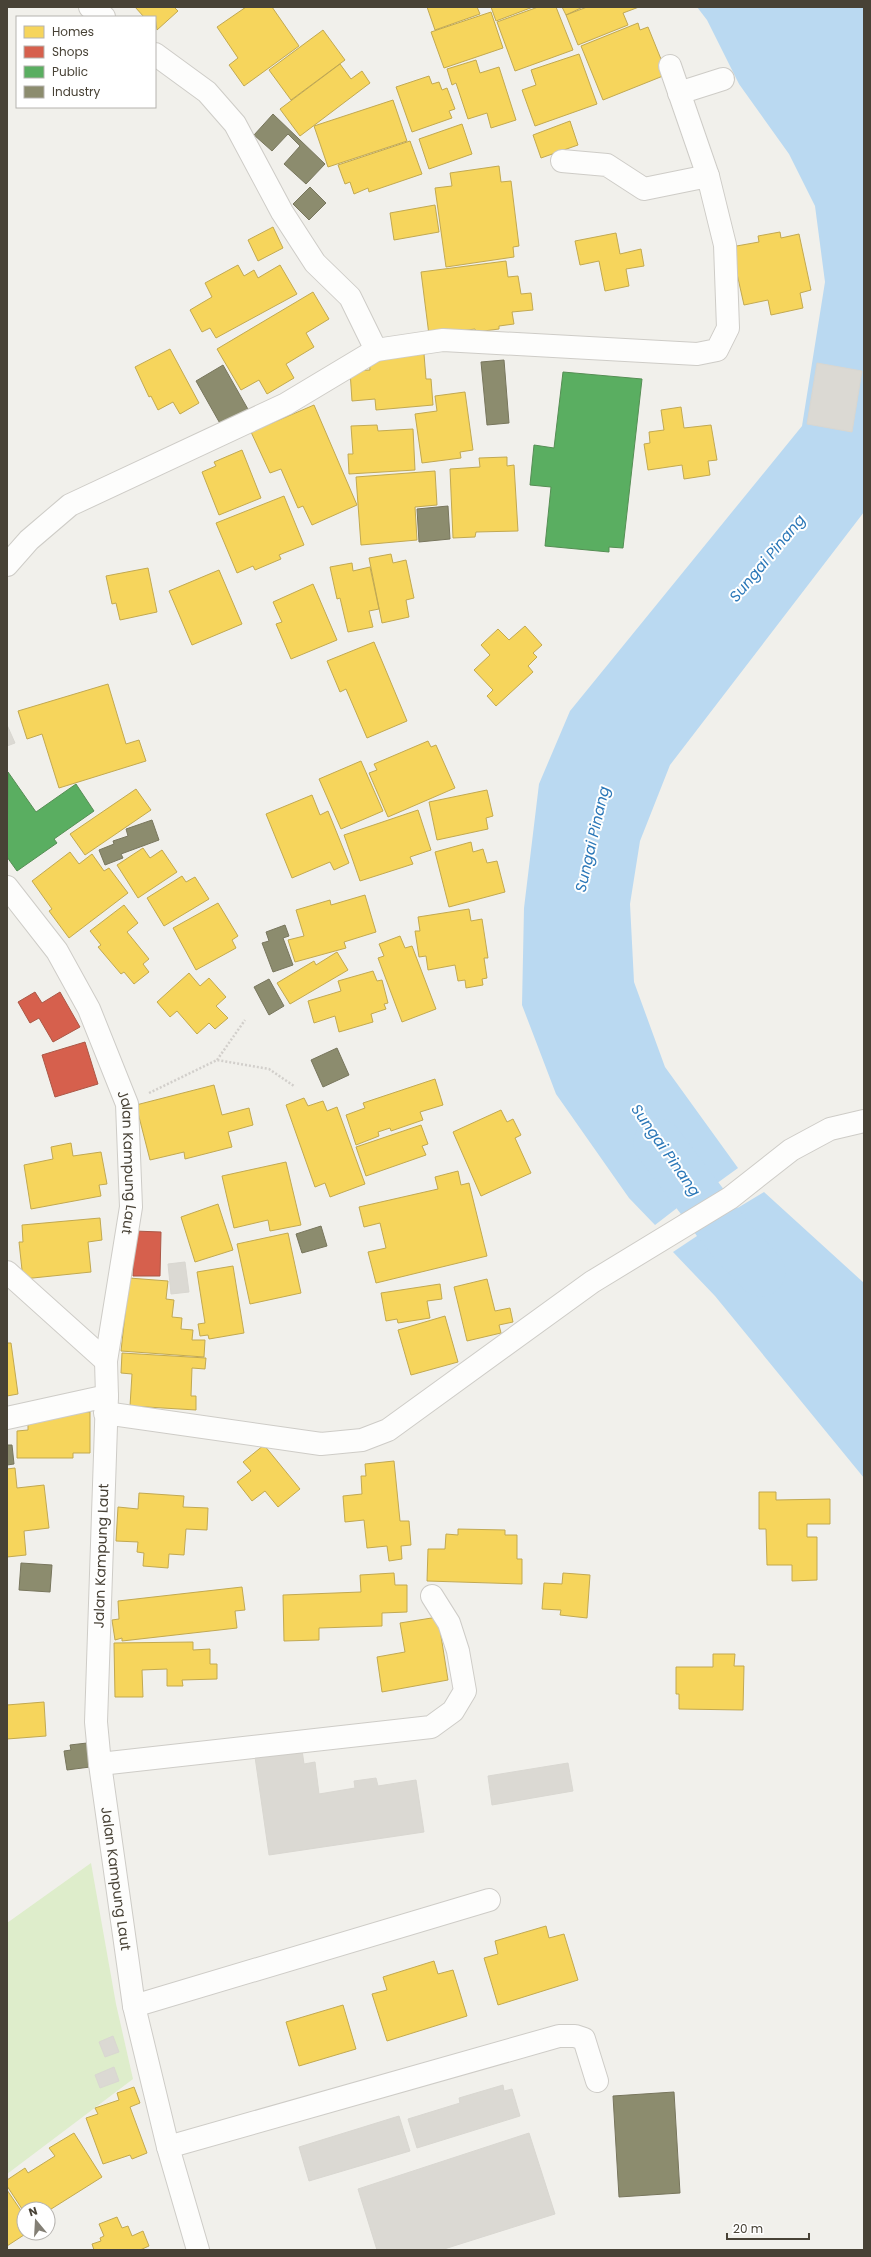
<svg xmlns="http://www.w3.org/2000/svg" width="871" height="2257" font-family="Poppins,sans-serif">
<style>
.green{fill:#deedcb}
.water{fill:#bad9f1}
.homes{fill:#f6d55c;stroke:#c2a951}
.shops{fill:#d6604d;stroke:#ab5746}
.public{fill:#5aae61;stroke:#558e54}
.industry{fill:#8c8c6e;stroke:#78765d}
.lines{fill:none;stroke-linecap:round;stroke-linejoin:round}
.river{stroke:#bad9f1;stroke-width:49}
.building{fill:#dbd9d3;stroke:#d9d7d1}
.minor-casing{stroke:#ceccc7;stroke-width:24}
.path{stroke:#d2cfcb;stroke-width:2.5;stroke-dasharray:2 2;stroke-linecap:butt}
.minor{stroke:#fdfdfc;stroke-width:22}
.labels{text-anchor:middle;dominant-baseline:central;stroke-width:4;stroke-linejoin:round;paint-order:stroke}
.street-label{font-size:14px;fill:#484236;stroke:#fff}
.water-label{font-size:15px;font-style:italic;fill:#2c78b8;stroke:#fff}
</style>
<rect width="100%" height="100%" fill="#f1f0eb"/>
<path class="green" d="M91 1863 116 2004 133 2079 7 2174V1923Z"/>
<path class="water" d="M697 7H864V512L670 765 640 841 630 904 634 982 665 1067 738 1168 698 1197 716 1221 764 1192 864 1283V1478L715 1296 673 1252 697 1236 677 1208 655 1225 629 1198 556 1094 522 1005 524 908 539 784 570 711 802 426 825 282 815 206 789 154 739 84 707 20Z"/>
<path class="homes" d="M135 7H174L178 11 157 30 155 17H144Z
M246 7H272L299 46 244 86 229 65 238 58 217 27Z
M427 7H477L480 14 435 30Z
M491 7H533L496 21Z
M538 7H556L573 50 515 71 497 22Z
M562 7H583L566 15Z
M587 7H639L623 13 628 25 578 45 566 15Z
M491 12 503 48 444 68 431 32Z
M638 23 640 30 648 27 665 69 663 76 603 100 581 46Z
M323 30 345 60 291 100 269 70Z
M579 54 597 104 535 126 522 90 536 85 531 70Z
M476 60 480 73 499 67 516 120 491 128 487 113 468 119 456 83 452 85 447 69Z
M340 64 351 79 362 71 370 83 300 136 280 109Z
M429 76 432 84 439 82 442 90 447 88 455 109 449 111 452 118 412 132 396 87Z
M393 100 407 141 328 167 314 126Z
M570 121 578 145 541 158 533 135Z
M462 124 472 154 429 169 419 139Z
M410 141 422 174 369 192 368 188 354 194 350 182 345 184 338 165Z
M499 166 501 182 511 181 519 246 513 247 514 257 446 267 435 188 452 186 450 173Z
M435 205 439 232 394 240 390 213Z
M273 227 283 248 258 261 248 240Z
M780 232 781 238 799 234 811 290 800 293 803 308 771 315 768 300 744 305 731 247 759 242 758 236Z
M616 233 620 254 641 249 644 266 626 269 629 286 605 291 599 261 580 265 575 241Z
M506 261 508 277 518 276 521 294 531 293 533 310 512 312 514 324 499 326V329L476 332 475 329 429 335 421 272Z
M238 265 244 276 254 270 258 278 280 265 297 294 216 338 210 328 202 332 190 310 212 297 205 283Z
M313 292 329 319 306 333 314 347 286 364 294 378 267 394 259 380 241 390 217 349Z
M170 349 199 403 180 414 173 402 158 410 151 396 149 397 135 367Z
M424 354 426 379H431L433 405 376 410 375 399 352 401 350 371 370 370 369 359Z
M465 392 473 450 460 452 461 458 422 463 415 414 437 411 435 396Z
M314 405 357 505 312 525 303 506 298 508 281 469 270 473 251 432Z
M681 407 684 428 711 425 717 460 708 461 710 475 684 479 682 465 648 470 644 444 650 443 649 432 664 430 661 410Z
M377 425 378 431 413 429 415 470 349 474 348 454H353L351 426Z
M242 450 261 498 219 515 202 472 216 466 214 462Z
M507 457V466L514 465 518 531 476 532 475 537 453 538 450 469 480 467 479 458Z
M435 471 437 505 415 507 417 540 361 545 356 477Z
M284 496 304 545 279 555 281 559 255 570 253 566 237 573 216 523Z
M391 554 393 563 406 560 414 598 406 600 409 617 382 623 369 558Z
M352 563 353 571 370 567 379 609 369 611 373 627 348 632 340 598 337 599 330 567Z
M148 568 157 612 120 620 116 603 112 604 106 576Z
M219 570 242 624 192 645 169 591Z
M313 584 337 640 291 659 276 624 282 622 273 602Z
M525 626 542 645 533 653 537 657 528 666 533 672 496 706 487 696 493 690 474 670 490 655 481 645 498 629 509 640Z
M374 642 407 721 367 738 346 689 340 692 327 661Z
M108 684 126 744 139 740 146 761 59 788 42 734 27 739 18 711Z
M428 741 431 747 436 745 455 788 388 817 369 773 377 770 374 764Z
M361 761 383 811 341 829 319 779Z
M136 789 151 810 85 855 70 834Z
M487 790 493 816 486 818 488 829 437 840 429 802Z
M312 795 320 815 328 811 349 863 334 870 330 862 292 878 266 814Z
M418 810 431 850 410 857 413 864 360 881 344 835Z
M471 842 473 852 483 849 487 863 497 861 505 892 449 907 435 852Z
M143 848 150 858 162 850 177 872 138 898 117 865Z
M70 852 79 864 92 854 104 871 109 868 128 893 69 938 49 911 52 909 32 881Z
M182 876 186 882 195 877 209 899 164 926 147 898Z
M365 895 376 932 344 942 346 948 295 962 288 940 304 936 296 910 330 900 331 905Z
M218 903 238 936 232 940 236 948 196 970 173 928Z
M124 905 138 923 127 932 149 959 143 964 149 972 134 984 124 972 121 974 98 947 101 945 90 931Z
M469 909 471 921 482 919 488 958H484L487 978 482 979 483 985 466 988 465 980 458 981 455 965 428 970 426 956 419 957 415 931H420L418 917Z
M400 936 405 948 412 946 436 1009 402 1022 378 958 384 956 379 944Z
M337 952 348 970 290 1004 277 983 314 961 316 965Z
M373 971 377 981 382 980 388 1003 384 1004 386 1009 371 1014 373 1022 339 1032 335 1016 314 1023 308 1001 341 991 338 981Z
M189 973 200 986 209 978 226 997 216 1006 228 1018 215 1029 209 1023 197 1034 177 1011 170 1017 157 1002Z
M435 1079 443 1105 420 1112 423 1120 391 1131 390 1128 378 1132 379 1136 356 1145 346 1115 365 1108 363 1103Z
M214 1085 222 1115 249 1108 253 1125 228 1132 232 1147 185 1159 184 1152 150 1160 136 1105Z
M304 1098 308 1106 323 1101 327 1111 337 1107 365 1184 330 1197 325 1183 315 1187 286 1105Z
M501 1110 507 1122 513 1119 521 1135 515 1138 531 1173 481 1196 453 1132Z
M421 1125 428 1144 422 1146 426 1155 366 1176 356 1147Z
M71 1143 73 1156 101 1152 107 1184 99 1185 101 1196 31 1209 24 1165 53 1159 51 1147Z
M286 1162 301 1225 270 1231 268 1220 234 1228 222 1176Z
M458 1171 461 1185 469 1183 487 1256 376 1283 368 1252 386 1248 380 1223 364 1227 359 1207 438 1189 435 1177Z
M218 1204 233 1250 195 1262 181 1217Z
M100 1218 102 1240 88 1242 91 1272 23 1279 19 1242H23L22 1225Z
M288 1233 301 1293 250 1304 237 1244Z
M233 1266 244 1333 209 1339 208 1335 200 1336 198 1324 205 1323 197 1272Z
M129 1278 168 1281 166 1299 174 1300 172 1317 182 1318 181 1329 193 1330 192 1340H205L204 1357 121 1351Z
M487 1279 495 1311 510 1308 513 1322 499 1325 501 1333 467 1341 454 1287Z
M440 1284 442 1299 427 1301 430 1318 398 1323 397 1319 386 1321 381 1293Z
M445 1316 458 1362 411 1375 398 1330Z
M7 1343H11L18 1394 7 1396Z
M122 1353 206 1358 205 1369 192 1368 191 1396H196V1410L130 1406 132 1374 121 1373Z
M64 1412H90V1453H73V1458H17V1431L28 1430V1417Z
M264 1445 300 1489 278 1507 265 1491 252 1501 237 1482 251 1471 243 1462Z
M394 1461 400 1521H409L411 1545 401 1546 402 1559 389 1561 387 1546 367 1548 364 1520 345 1522 343 1496 362 1494 361 1476H366L365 1464Z
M15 1468 17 1488 44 1485 49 1528 24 1531 26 1555 7 1557V1469Z
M759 1492H776V1500L830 1499V1524H807V1537H817V1580L792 1581V1565H767L766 1529H759Z
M139 1493 184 1496 183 1507 208 1508 207 1530 186 1529 184 1555 169 1554 168 1568 143 1566 144 1553 137 1552 138 1542 116 1541 118 1507 138 1509Z
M458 1529 505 1530V1535H517V1559H522V1584L427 1581 428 1549H445L446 1534 458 1535Z
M394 1573 395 1585H407V1612L382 1613V1626L319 1628V1640L284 1641 283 1595 361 1592 360 1575Z
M563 1573 590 1575 587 1618 560 1615 561 1610 542 1609 544 1583 562 1584Z
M242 1587 245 1610 235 1611 237 1628 122 1641V1638L115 1640 112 1620 119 1619 118 1601Z
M438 1617 448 1680 382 1692 377 1657 405 1652 400 1623Z
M193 1642V1650L210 1649V1664H217V1679L182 1680 183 1686H167V1669L142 1670 143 1697H115L114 1643Z
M713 1654H735L734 1666H744L743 1710 679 1709V1694H676V1667H713Z
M44 1702 46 1736 7 1739V1705Z
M546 1926 549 1938 564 1934 578 1980 498 2005 484 1958 498 1954 495 1941Z
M434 1961 438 1974 453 1970 467 2016 387 2041 372 1994 387 1990 383 1977Z
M343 2005 356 2049 299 2066 286 2022Z
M134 2087 140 2103 130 2107 147 2153 132 2159 130 2155 103 2164 86 2118 98 2114 95 2108 119 2100 117 2093Z
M74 2133 102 2177 48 2211V2209H24V2212L7 2186V2180L25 2168 28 2173 55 2156 49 2148Z
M7 2190 24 2215V2233H27L7 2246Z
M117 2217 122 2228 128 2226 132 2236 143 2231 149 2246 140 2250H94L92 2244 101 2241 100 2238 104 2236 99 2224Z"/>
<path class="shops" d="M35 992 42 1003 60 992 80 1027 53 1042 39 1018 30 1023 18 1002Z
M85 1042 98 1084 55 1097 42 1055Z
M134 1231 161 1232 160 1276H133Z"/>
<path class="public" d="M563 372 642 379 623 548 609 547V552L545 546 551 487 530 485 534 445 554 448Z
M8 772 36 812 76 784 94 811 54 839 57 843 17 871 7 857Z"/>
<path class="industry" d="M273 114 325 164 306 184 284 164 300 146 288 134 272 151 254 135Z
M310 187 326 203 309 220 293 204Z
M504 360 509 423 487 425 481 362Z
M223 365 249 411 222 427 196 381Z
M448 506 450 539 419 542 417 509Z
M152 820 159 840 121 854 123 858 105 865 99 850 114 844 113 841 128 836 126 829Z
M285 925 289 936 283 938 293 965 273 972 262 943 269 941 266 932Z
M269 979 284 1006 269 1015 254 987Z
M337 1048 349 1075 323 1087 311 1060Z
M321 1226 327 1246 302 1253 296 1234Z
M7 1445H12L14 1464 7 1465Z
M21 1563 52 1565 50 1592 19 1590Z
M87 1743 90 1767 67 1770 64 1751 71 1750 70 1745Z
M674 2092 680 2193 619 2197 613 2096Z"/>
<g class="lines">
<path class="river" d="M658 1143 732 1241 761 1272"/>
</g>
<path class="building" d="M817 363 862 371 852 432 807 424Z
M7 725 15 743 7 746Z
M185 1262 189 1292 171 1294 168 1264Z
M302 1750 304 1764 315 1762 319 1794 355 1788 354 1781 376 1778 378 1786 416 1780 424 1832 269 1855 255 1757Z
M568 1763 573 1791 492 1805 488 1776Z
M113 2036 119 2052 105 2057 99 2042Z
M114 2067 119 2081 100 2088 95 2075Z
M503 2085 504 2091 512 2089 520 2116 417 2148 408 2119 460 2103 459 2098Z
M399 2116 410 2151 309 2181 299 2147Z
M529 2133 555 2214 441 2250H377L358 2189Z"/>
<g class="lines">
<defs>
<g id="minor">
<path d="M90 7 104 17"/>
<path d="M155 54 207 92 235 124 282 212 315 263 350 297 376 350"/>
<path d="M670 66 708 176"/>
<path d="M679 93 723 79"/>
<path d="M7 565 29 540 70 505 286 404 376 350 443 340 697 354 717 350 728 328 725 245 708 176 644 189 607 165 562 161"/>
<path id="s1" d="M7 887 57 951 89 1009 127 1104 131 1207 106 1361 107 1396 96 1722 100 1764 134 2006 168 2147 198 2250"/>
<path d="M7 1272 106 1361"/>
<path d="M105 1413 321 1444 362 1440 388 1430 592 1282 730 1198 791 1150 830 1129 864 1121"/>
<path d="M7 1418 107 1396"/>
<path d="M100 1764 431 1727 453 1711 465 1691 458 1651 449 1623 432 1596"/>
<path d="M134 2006 489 1900"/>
<path d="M168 2147 559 2036H575L584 2039 597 2081"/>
</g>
</defs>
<use href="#minor" class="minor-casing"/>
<path class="path" d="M217 1060 245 1020
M149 1093 217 1060 269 1069 294 1086"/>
<use href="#minor" class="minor"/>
</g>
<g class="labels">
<g class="street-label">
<text stroke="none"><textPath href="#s1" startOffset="308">Jalan Kampung Laut</textPath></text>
<text transform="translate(101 1556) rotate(-88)">Jalan Kampung Laut</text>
<text stroke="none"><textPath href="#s1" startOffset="1028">Jalan Kampung Laut</textPath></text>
</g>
<g class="water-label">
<text transform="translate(767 558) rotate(-50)">Sungai Pinang</text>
<text transform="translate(592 839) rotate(-77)">Sungai Pinang</text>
<text transform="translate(666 1150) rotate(55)">Sungai Pinang</text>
</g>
</g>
<rect width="871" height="2257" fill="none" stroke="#484236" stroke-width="16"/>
<rect x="16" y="16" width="140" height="92" fill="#ffffff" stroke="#b6b3af"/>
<rect x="24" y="26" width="20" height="12" fill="#f6d55c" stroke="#b6b3af"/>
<text x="52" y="36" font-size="12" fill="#484236">Homes</text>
<rect x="24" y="46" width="20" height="12" fill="#d6604d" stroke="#b6b3af"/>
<text x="52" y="56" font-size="12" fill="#484236">Shops</text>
<rect x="24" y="66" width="20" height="12" fill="#5aae61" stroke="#b6b3af"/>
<text x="52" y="76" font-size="12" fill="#484236">Public</text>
<rect x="24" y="86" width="20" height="12" fill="#8c8c6e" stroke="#b6b3af"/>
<text x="52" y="96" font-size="12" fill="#484236">Industry</text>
<g transform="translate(36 2221) rotate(342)"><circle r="19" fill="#ffffff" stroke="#b6b3af"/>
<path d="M0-3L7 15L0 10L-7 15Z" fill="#837f75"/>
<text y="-6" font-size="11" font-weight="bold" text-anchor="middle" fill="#484236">N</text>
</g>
<path d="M727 2233v6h82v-6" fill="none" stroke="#484236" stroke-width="2"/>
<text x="733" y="2233" font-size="12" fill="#484236" stroke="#ffffff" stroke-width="3" paint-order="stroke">20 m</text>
</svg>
